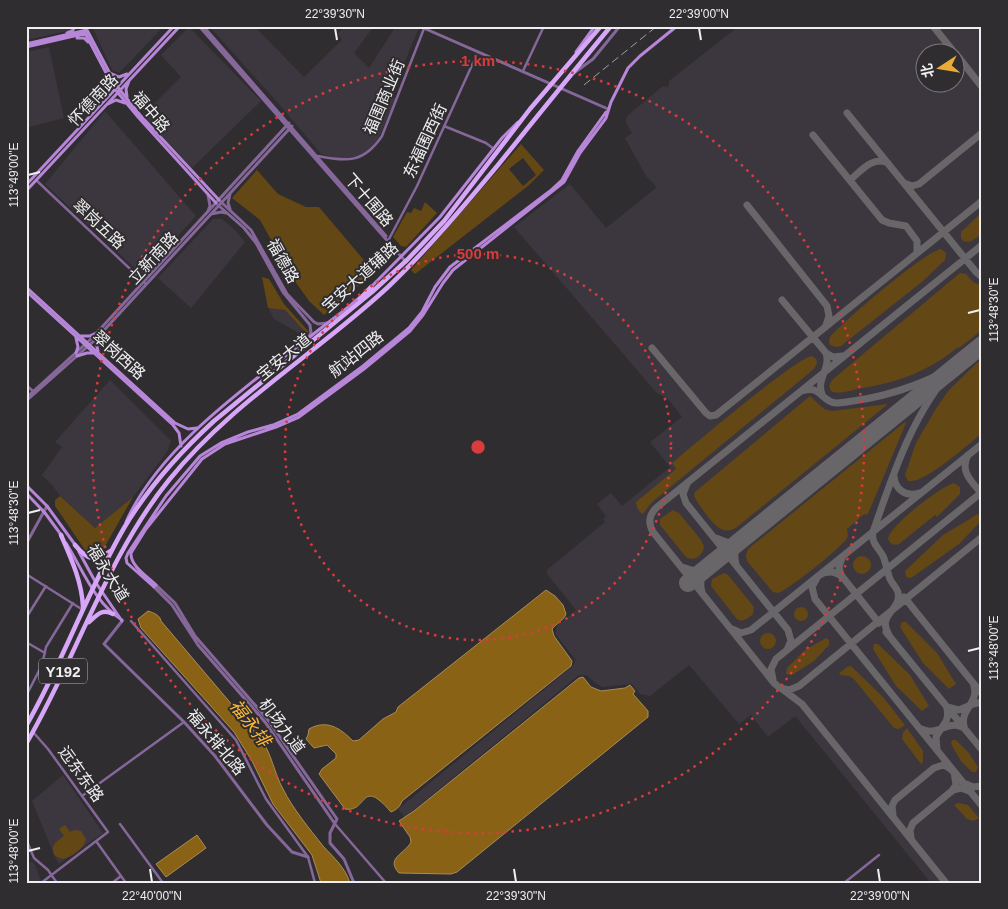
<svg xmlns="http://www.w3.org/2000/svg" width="1008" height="909" font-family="Arial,'Noto Sans SC',sans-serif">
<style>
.built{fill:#3c373f;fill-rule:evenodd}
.green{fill:#634714;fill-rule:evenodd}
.water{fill:#8a6216;stroke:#a88c57}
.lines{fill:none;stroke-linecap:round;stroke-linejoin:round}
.taxiway{stroke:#686669;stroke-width:7}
.runway{stroke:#686669;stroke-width:18}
.minor{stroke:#85679a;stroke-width:2.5}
.tertiary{stroke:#85679a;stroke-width:3}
.secondary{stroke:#b786d8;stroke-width:3}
.primary{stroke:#d7a6f9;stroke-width:4.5}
.rail{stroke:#a19fa2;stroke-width:1;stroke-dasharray:8 4;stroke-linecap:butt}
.ticks{fill:none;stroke:#efeef0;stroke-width:2}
.ring{fill:none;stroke:#d83c3c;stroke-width:2.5;stroke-dasharray:2.5 5}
.labels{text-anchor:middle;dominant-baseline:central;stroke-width:4;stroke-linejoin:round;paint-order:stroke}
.shield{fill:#2f2d30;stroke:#b5b4b6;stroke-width:1}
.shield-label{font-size:15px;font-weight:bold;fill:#efeef0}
.street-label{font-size:16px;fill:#efeef0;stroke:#2f2d30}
.water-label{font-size:18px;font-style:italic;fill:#fcb736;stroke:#2f2d30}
.centre{fill:#d83c3c;stroke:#2f2d30;stroke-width:2.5}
.ring-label{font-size:15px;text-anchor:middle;font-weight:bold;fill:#d83c3c;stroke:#2f2d30;stroke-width:4;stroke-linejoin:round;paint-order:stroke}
.neatline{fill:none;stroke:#efeef0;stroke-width:2}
.ticks-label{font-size:12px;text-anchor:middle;fill:#efeef0}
</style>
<rect width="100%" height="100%" fill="#2f2d30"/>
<path class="built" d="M26 26H72L71 30 26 40Z
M92 26H164L119 73 112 70Z
M209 26H254L304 77 342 40 338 33 346 26H374L354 53 369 68 396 26H414L419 28 395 85 397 86 393 97 396 98 378 139 371 148 364 154 353 158 339 159 321 154 278 103Z
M739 26H982V883H931L796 717H794L768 737 751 715 739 724 689 665 650 696 640 694 632 684 603 687 597 684 586 675H579L405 817 398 809 574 665 575 659 556 635V631L557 626 576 610 547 574V570L605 522 603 519 606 516 597 504 611 493 622 506 670 467 650 442 682 417 669 400 656 392 514 227 570 184 606 228 656 188 655 185 646 176 625 138 632 133 626 122 627 116 663 86 667 87 669 86V81ZM926 52H956V82H926Z
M189 27 261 101 192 168 143 115 181 77 161 55Z
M49 47 64 118 26 128V52Z
M105 111 196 216 142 275 45 184Z
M213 219H222L234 229 245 242 191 308 158 278Z
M268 307 285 310 306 333 302 337 297 332 274 319Z
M110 380 171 441 167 452 133 497 95 528 60 496 53 486 42 475 62 447 55 442Z
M63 775 103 833 59 864 55 857 32 801Z
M30 862 34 863 41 880 38 883H26V863Z"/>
<path class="green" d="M521 144 544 170 528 186 415 274 411 270ZM523 158 536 175 523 186 509 169Z
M257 170 278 194 306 207H319L374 272 324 315 309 301 292 277 260 220 232 198Z
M425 202 437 213 406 247 401 246 393 237 407 212 411 213 414 208 421 211Z
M982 212V234L970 242 963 241 961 238V232Z
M941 249 946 253 945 260 923 281 841 346 836 347 830 345 829 341 830 337C844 321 924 252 941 249Z
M960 273 966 274 973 282 982 286V330L959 348 958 347C928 372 896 383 857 389 849 391 838 395 831 391L829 386 832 380Z
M262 277 269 279 284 304 309 332 306 333 285 310 268 308Z
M812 356 816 359 817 363 814 369 651 503 643 514C639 513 636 506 636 502L676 469 672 463C691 447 797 357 812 356Z
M982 358V433C969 444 923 485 908 481L905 475 916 443 937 407 949 390Z
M810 396 824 409 832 411 888 404 737 527C719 540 706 513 696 500L694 496 695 492Z
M905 422 906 423 868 514 863 515 847 529 848 536 846 540C826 560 805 576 781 592L777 593 773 592 747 561 746 555 748 549Z
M954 483 960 487V494L937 517 935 515 899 544C894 546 890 544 888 539 889 526 940 487 954 483Z
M60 496 95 528 133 497 104 548 101 552 93 554 85 550 55 506V500Z
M673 510 679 513 701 540 704 546 703 551C699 558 693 561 686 557L660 525V519Z
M978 514 981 517V521L959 544 911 578 906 577 905 571 943 535Z
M853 565a9 9 0 1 1 18 0a9 9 0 1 1-18 0Z
M724 573 728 575 754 607 753 614C748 618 743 623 737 619L711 586 712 579Z
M794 614a7 7 0 1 1 14 0a7 7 0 1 1-14 0Z
M902 622H906L937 653 956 684 949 689 923 663 900 627Z
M760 641a8 8 0 1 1 16 0a8 8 0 1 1-16 0Z
M826 638 829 640V645L814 661 792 675 786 674 787 668 805 650Z
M874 644H878L910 675 929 706 922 711 896 686 873 649Z
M851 666 882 696 905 725 899 729 894 728 853 678 849 676 841 675 839 673 847 667Z
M907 728 923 751V762L921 764 902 739 903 733Z
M952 740H956L969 753 978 767 976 772H972L961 761 951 744Z
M958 803 968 805 979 818 973 821 967 819 954 805Z
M65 825 70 832 74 830 81 831 86 839C84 849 72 857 62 859L54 855C50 845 57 841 64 836L59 829Z"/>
<path class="water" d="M546 590 555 596 563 605 566 614C564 620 556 624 552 629L554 636 572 661 571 666 402 801C400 807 396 810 391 812 360 776 368 813 345 809L319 774 322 769 336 758V754L327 745 314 748 306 739 308 735 309 729C327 719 340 728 353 741L359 740 383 719 396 712 398 707Z
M148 611C154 613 160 615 161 621L261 739C272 754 274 773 283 789 293 809 309 828 323 846 334 858 345 867 350 883H321L312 855 273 804 252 761 234 732 141 628 138 619Z
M583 677 591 687 601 691 625 688 630 685 635 691 633 694 648 711V717L457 872 451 874 399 873C385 858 405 854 411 842L410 837 399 821 414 811 579 678Z
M197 835 206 848 166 877 156 864Z"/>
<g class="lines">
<path class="taxiway" d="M933 26 954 52
M956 54 982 87
M847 113 976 272 982 277
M813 135 882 220 889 223 906 226 917 241V253
M850 180C860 172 873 155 888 163
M904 183 912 186 919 184 982 133
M747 205 827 306 829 316 826 325
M982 245 656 508C649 515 648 523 653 532L774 683 780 688 789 690 799 686 982 537
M782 300 826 353 833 357 843 356
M652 348 706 413 710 416 716 415 982 201
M802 391C821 384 821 402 836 403 844 403 852 401 859 400 893 395 921 384 951 369
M822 394C816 379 831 369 826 353
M968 455C959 471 972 482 982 494
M894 476C895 490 906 497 919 493
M687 484 683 494 686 503 788 630 791 641 787 650
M716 538 729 543 741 539
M842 558 839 567 841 575 879 623
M736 564C733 553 735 545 743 538
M682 567 695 571 707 567
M842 577C835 571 827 570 818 576L812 587 815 599 982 806
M702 592C699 582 701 573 709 565
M904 597 982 694
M732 629 741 633 751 630 982 444
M886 632 982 750
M889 635C876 614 902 611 898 592 896 587 892 583 890 579 887 571 886 563 883 556 878 547 871 543 873 532 893 474 913 412 955 366
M773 680 771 669 776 659 982 492
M782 689 802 704 946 883
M947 707 959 710 973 704 982 702
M964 726C960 709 979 703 974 686
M921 729C937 737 947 720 962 727
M937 749 936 737C941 726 950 722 947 709
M966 784 973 787 982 786
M893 815 892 806 895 800 934 768 943 765 948 767 954 772 956 785 951 792
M911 838 910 830 913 823 953 790 961 788 969 791"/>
<path class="runway" d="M688 583 982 345"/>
<path class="minor" d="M523 71 544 26
M444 126 486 143 494 149
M318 156C347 162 364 163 382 136L425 26
M36 180 145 283
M389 239 417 186 478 52
M26 385 34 392
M26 574 83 610
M26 618 46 586
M131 621 236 740 266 799 308 857 315 883
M26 642 45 653
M26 696 42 665 46 647 73 603
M33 732 48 749 108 832 41 883
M82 796 184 722
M120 824 163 883
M335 824 386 883
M26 839 34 858 48 870 57 883
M96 841 126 883
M112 883 121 876
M844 883 879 855"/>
<path class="tertiary" d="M199 26 406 262
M203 26 386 236
M419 26 608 109
M574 73 593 59 620 26
M220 201 251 230 287 294 314 322 318 324 327 323
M218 205 244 228 256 243 283 292 310 325 311 333 308 338
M230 209 228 203 230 194
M208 211 210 206 208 195
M211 214 221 212 226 213
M26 398 92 338 289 123
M26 401 95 340 292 126
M26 544 47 506
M156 585 175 603 195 636 268 720 337 819 330 833V843L344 859 354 883
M154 587 172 605 198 645 265 722 335 824
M122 621 104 644 184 722 215 756 267 825 292 852 308 857"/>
<path class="secondary" d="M84 31 114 88 138 117 216 203
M67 33 72 31 76 26
M77 38H84L88 42
M26 44 87 30 116 85 140 115 219 200
M26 47 87 33
M576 52 595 26
M110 73 119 77 127 74
M127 97 126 89 129 81
M104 98 108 90V78
M108 104 116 100 125 103
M26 185 174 26
M26 191 180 26
M26 287 175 423 188 429 197 428
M371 287 440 217 502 138 518 122
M26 291 173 425 179 433 181 446
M81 336H90L97 333
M76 338 78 347 76 353
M98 351 96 342 99 335
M77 356 87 353H93
M26 485 47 506 76 546
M26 493 45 513 62 536
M126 522C160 445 252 383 316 332 331 320 347 309 361 296
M66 543C83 570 94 602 122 620
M79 552 96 583 122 621
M156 585C148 577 130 566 131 553L146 529 202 459 225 444 276 427 299 417 364 369 410 331 423 315 443 283 453 270 564 182 580 153 606 118 611 102 628 68 640 56 677 26
M154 587 127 563 126 558 128 553 166 496 200 456 221 443 248 432 273 425 298 414 363 366 409 328 422 312 435 287 450 267 550 191 562 180 578 151 606 112"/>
<path class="primary" d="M360 299 371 287
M61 535C71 558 82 582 83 607
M75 545C88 561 95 562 112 550
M89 622C97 615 102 608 113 614
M26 726C63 662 87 592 124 528 148 488 180 452 214 421L372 292 407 260 444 221 530 109 601 26
M26 744C77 657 106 558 169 480 231 403 317 353 388 287 428 249 463 207 498 165 535 119 573 72 611 26"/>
<path class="rail" d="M584 85 657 26"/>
</g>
<path class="ticks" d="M335 28 337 40M699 28 701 40M28 175 40 172M968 313 980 310M28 513 40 510M968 651 980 648M28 851 40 848M150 869 152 882M514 869 516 882M878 869 880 882"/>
<g class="ring">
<circle cx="478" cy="447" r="193"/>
<circle cx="478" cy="447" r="386"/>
</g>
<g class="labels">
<rect class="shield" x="39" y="658.5" width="48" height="25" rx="4"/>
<g class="shield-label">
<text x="63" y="671">Y192</text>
</g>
<g class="street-label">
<text transform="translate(384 97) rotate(-67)">福围商业街</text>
<text transform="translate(93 100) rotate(-47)">怀德南路</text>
<text transform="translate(151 112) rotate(49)">福中路</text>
<text transform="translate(425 141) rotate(-65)">东福围西街</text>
<text transform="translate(369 200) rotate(49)">下十围路</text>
<text transform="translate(99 224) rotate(43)">翠岗五路</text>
<text transform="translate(153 258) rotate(-47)">立新南路</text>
<text transform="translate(283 261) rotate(61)">福德路</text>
<text transform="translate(360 277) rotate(-42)">宝安大道辅路</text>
<text transform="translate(356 354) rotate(-38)">航站四路</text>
<text transform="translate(119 355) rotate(42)">翠岗西路</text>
<text transform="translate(284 357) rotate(-39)">宝安大道</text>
<text transform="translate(108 573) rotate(58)">福永大道</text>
<text transform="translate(282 726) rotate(53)">机场九道</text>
<text transform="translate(216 742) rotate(50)">福永排北路</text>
<text transform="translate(81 774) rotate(54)">远东东路</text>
</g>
<g class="water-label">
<text transform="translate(250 723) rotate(52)">福永排</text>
</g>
</g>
<circle cx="478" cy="447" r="8" class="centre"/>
<g class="ring-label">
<text x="478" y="66">1 km</text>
<text x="478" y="259">500 m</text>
</g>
<rect width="1008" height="909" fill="none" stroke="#2f2d30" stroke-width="55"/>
<g transform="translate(940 68) rotate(258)"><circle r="24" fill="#2f2d30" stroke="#7c7a7d"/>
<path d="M0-4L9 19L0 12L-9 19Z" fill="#e9aa38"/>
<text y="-8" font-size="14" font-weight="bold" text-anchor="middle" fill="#efeef0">北</text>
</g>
<rect x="28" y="28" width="952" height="854" class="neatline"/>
<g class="ticks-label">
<text x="335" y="18">22°39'30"N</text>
<text x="699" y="18">22°39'00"N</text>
<text transform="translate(14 175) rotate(-90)" y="4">113°49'00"E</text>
<text transform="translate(994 310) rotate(-90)" y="4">113°48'30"E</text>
<text transform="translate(14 513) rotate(-90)" y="4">113°48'30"E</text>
<text transform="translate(994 648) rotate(-90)" y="4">113°48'00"E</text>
<text transform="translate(14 851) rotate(-90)" y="4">113°48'00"E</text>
<text x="152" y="900">22°40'00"N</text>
<text x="516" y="900">22°39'30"N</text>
<text x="880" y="900">22°39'00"N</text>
</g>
</svg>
